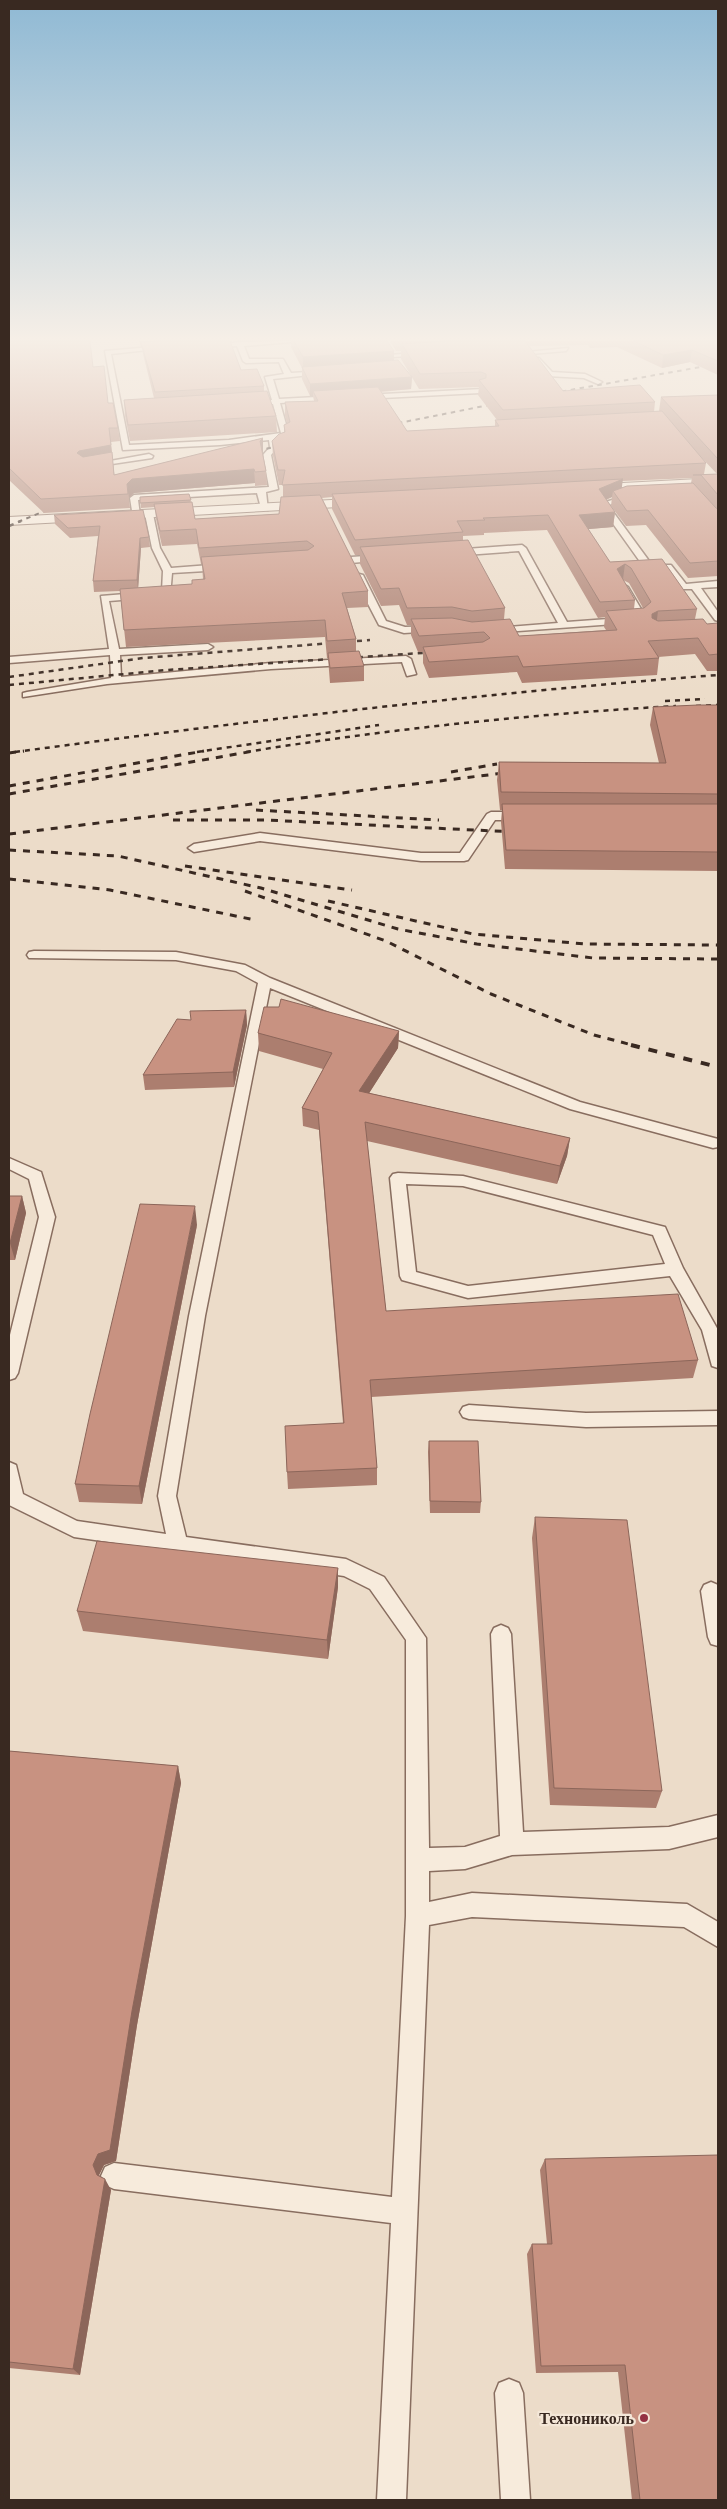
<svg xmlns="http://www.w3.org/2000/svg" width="727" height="2509" font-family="'Libre Baskerville',serif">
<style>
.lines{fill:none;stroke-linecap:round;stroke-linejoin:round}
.service-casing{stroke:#886d5f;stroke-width:3}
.minor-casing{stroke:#886d5f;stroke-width:2}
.service{fill:#f7ebdc;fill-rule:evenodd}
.minor{fill:#f7ebdc;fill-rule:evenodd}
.rail-far3{stroke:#392921;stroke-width:2;stroke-dasharray:4.5 4.5;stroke-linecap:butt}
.rail-far2{stroke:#392921;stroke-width:2.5;stroke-dasharray:5 5;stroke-linecap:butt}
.rail-far1{stroke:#392921;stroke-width:3;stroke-dasharray:7 7;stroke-linecap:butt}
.rail{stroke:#392921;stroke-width:4;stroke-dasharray:9 9;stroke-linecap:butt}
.wall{fill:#ac7e6f;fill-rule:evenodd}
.shaded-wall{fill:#8c665a}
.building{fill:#c89281;stroke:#8c665a}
.poi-dot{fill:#943243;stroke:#f4e7d8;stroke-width:2}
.labels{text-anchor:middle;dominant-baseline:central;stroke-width:4.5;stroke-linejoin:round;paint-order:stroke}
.near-poi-label{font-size:16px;font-weight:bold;fill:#392921;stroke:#f4e7d8;text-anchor:end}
</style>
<rect width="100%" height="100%" fill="#ecdcc9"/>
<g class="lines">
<defs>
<path id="service" d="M302 341 244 346 249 359H283L291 373 324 371 328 373 273 379 279 399 336 396 340 398 336 400 280 403 289 435 277 439 278 447 271 455 278 489 266 492 268 510 261 508 257 493 138 500 140 515 133 517 130 498 134 495 269 487 263 455 270 447 269 440 220 445 123 450 105 351 163 346 166 348 111 354 129 445 229 440 281 433 273 404 250 405 246 403 272 400 265 377 284 374 279 362 246 363 243 361 237 346 210 348 207 346 240 342Z
M568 348 566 351 530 354 527 352Z
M425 352 423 355 393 357 390 355Z
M535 358H539L552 372 585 374 602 382 598 384 584 378 547 376Z
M483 389V393H480L363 399 359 397 363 395Z
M149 454 153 456 152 458 92 467 88 465Z
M632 494 635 495V499L608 505 652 565H671L686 584 718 581V587L701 588 718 612V621L715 620 692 589H680L665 570H646L599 504Z
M149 511 153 514 160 548 171 568 223 564 228 567 223 570 172 573 170 596 109 601 119 649 208 644 213 647 208 650 120 655 121 677 271 663 406 656 411 659 416 674 407 676 402 662 271 669 107 684 23 697V693L27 692 111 678 110 655 9 663V657L109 649 101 596 162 591 163 571 152 548 145 514Z
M522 545 526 548 567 622 636 617 618 587 623 584 628 587 647 619 642 622 491 633V629L494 628 558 623 519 551 452 556 448 553 452 550Z
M381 555 384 556V560L351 563 346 560 351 557Z
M355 573 363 575 386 621 405 627 432 626 437 629 435 631 404 633 379 625 353 575Z
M491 812H524L530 816 524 820H495L468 860 464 861H421L260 841 194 852 188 848 194 844 260 833 421 853H460L487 814Z
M34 951 176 952 245 965 270 978 580 1102 718 1139V1147L713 1148 570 1109 270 988 205 1316 176 1496 186 1537 346 1559 384 1577 426 1638 429 1848 465 1847 500 1836 491 1634 494 1628 501 1625 508 1628 511 1634 523 1832 669 1827 718 1815V1837L669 1849 512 1855 465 1869 429 1871V1902L472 1893 687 1904 718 1922V1947L684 1927 472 1917 429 1925 406 2500H377L391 2223 114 2189 105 2185 101 2176 105 2167 114 2163 392 2197 406 1916V1640L370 1589 344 1576 74 1537 9 1505V1462L16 1465 23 1494 77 1521 166 1534 158 1496 189 1316 258 983 236 971 176 960 29 958 27 955 29 952Z
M9 1158 41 1172 55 1217 18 1373 15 1378 9 1380V1339L39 1217 29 1179 9 1169Z
M398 1173 463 1176 665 1227 683 1268 718 1330V1368L712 1366 702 1330 670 1276 468 1298 402 1280 400 1276 390 1178 393 1174ZM406 1184 463 1186 653 1235 665 1264 468 1286 416 1272Z
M469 1405 586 1413 718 1411V1425L586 1427 469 1419 463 1417 460 1412 463 1407Z
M711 1582 718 1585V1646L711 1644 708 1637 701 1591 704 1585Z
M509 2379 519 2383 523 2393 530 2500H501L495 2393 499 2383Z"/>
<path id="minor" d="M718 478V486L585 493 578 489 585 485Z
M370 498 377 502 375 505 9 525V517Z"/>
</defs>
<use href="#service" class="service-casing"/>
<use href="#minor" class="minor-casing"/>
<use href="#service" class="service"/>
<use href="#minor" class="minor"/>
<path class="rail-far3" d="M553 393 718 364
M389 425 499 403
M249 453 286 444
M18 522 54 507"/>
<path class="rail-far2" d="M9 526 21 521
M9 677 143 658 370 640
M9 685 167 670 437 652
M665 701 705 699
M696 706 718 705
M15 752C249 721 483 693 718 675
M197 752 379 725
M246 752C389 729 532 714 676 706"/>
<path class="rail-far1" d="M9 753 24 751
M451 772 497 764
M9 786 204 751
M9 794 254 751
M256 810 439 820
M173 820H266L515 832
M9 834 512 772
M9 850 118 856 261 888 398 929 477 944 593 958 718 959
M185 866 352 890
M9 879 110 890 255 920
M245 891 386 941 491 994 594 1035 636 1046
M328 901 473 934 585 944 718 945"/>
<path class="rail" d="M631 1045 718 1067"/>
</g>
<path class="wall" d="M9 341 93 367 118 428 120 441 111 442 114 475 263 438V453L266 471 267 485 255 486V483L134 493 129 498 130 508 44 513 9 480Z
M139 341H230L241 370 264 386V392L276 416 277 432 130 441 125 416 124 400 154 398 143 354 142 347H141Z
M291 341 394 351V360L412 377 411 389 381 392 407 431 495 426V420H497L478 395 479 387 419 389 401 359V351H396L390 341H718V375L690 362 662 368 617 347 590 348 588 345 529 346 563 391 655 402 654 412 659 411 661 397 718 395V576L688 578 646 525 626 526 611 506 612 497 606 500 615 512 613 527 588 529 610 562 662 559 697 609 695 619 707 624 718 623V671H707L695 654 658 657 659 658 657 675 522 683 517 672 429 678 423 663V652H418L411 635V625H407L399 605 381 606 360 564V555H355L332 509V497L322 498 368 591V607L347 608 356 639V651L364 666V681L330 683 328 658H327L325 637 126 647 120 591 94 592 93 581 98 536 70 538 55 524 54 515 149 537 150 547 141 548 138 588 192 584 203 579 202 564H201L197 544 162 546 156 519 155 507 141 508 140 497 189 494 195 519 279 514 283 497V485H279L273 456 272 441 284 432V425L287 423 285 416V402L314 401 313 396H310L302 379V368L291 347ZM701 457 717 474H704L706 463ZM692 478 691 483 622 488V481ZM547 530 598 618 605 617 604 627 606 630 519 636 504 619 505 608 463 540V536L484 535V533ZM623 580 629 583 643 608 634 609 635 600Z
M718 705V871L505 869 501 822 502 810H500L497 780 499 762 659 763 650 725 653 707Z
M246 1010 247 1025 234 1087 145 1090 143 1075 191 1020Z
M399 1031 398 1048 369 1093 570 1138 567 1156 557 1184 367 1141 386 1311 698 1360 693 1378 371 1397 377 1468V1485L288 1489 287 1472 343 1423 319 1130 303 1126 302 1108 323 1069 259 1051 258 1033Z
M9 1196H22L26 1213 15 1260H9Z
M197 1225 142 1504 79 1502 75 1484Z
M429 1441 481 1502 480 1513H430L428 1452Z
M535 1517 662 1791 656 1808 550 1805 532 1538Z
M338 1568V1587L328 1659 83 1631 77 1611Z
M9 1751 178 1766 181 1783 137 2025 116 2161 104 2165 99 2175 111 2190 80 2375 9 2368Z
M545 2159 718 2500H632L618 2372 536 2373 527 2254 532 2244H547L540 2170Z"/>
<path class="shaded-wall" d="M140 341H223L141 342 142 347H141Z
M692 350 690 362 662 368 663 355Z
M394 351V364L303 370V357Z
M412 377 411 389 316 396 313 391V396H310V384Z
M109 428 116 489 81 465 77 453 79 451Z
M263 438V452L261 455 260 441Z
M254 469 255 483 134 493 129 498 127 484 132 479Z
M623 479 621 493 613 491 612 497 597 503 599 489Z
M615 512 613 527 578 530 579 515Z
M140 538 141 548 138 590 137 580Z
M625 564 623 579 617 569Z
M658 611 656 627 650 630 652 614Z
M246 1010 247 1025 234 1087 233 1072Z
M399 1031 398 1048 359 1109V1091Z
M570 1138 567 1156 557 1184 560 1166Z
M22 1196 26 1213 15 1260 10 1243Z
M195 1206 197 1225 142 1504 139 1486Z
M338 1568V1587L328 1659 327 1640Z
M178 1766 181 1783 137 2025 116 2161 104 2165 99 2175 103 2186 97 2175 93 2165 132 2011Z
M105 2179 111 2190 80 2375 73 2369Z"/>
<path class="building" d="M9 341H90L93 367 104 366 108 403H113L118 428H109L111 445 79 451 77 453 83 457 112 452 114 475 263 438 260 441 266 471 255 472 254 469 132 479 127 484 128 494 41 499 9 468Z
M158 341H230L241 370 257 369 264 386 155 392 141 342Z
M294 341H387L394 351 303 357Z
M447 341H525L563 391 640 385 655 402 503 410 479 380 486 378V374L481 372 420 374 402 344Z
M634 341H718V361L692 350 663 355Z
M398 360 412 377 310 384 302 367Z
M378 387 407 431 499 426 495 420 662 411 706 463 282 485 285 470H278L272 441 279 434 285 432 284 425 290 422 285 402 318 401 313 391Z
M267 391 276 416 128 425 124 400Z
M718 395V459L661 397Z
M718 474V495L701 475H693Z
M623 479 599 489 615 512 579 515 610 562 662 559 697 609 658 611 652 614V618L658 621 703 619 707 624 718 623V654L709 655 698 638 648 641 659 658 523 667 518 656 429 662 423 647 483 642 490 638 484 632 419 636 411 619 452 618 472 622 510 619 519 636 617 630 606 611 644 608 651 602 631 568 625 564 617 569 635 600 600 602 548 515 483 518 485 520 457 521 463 532 355 540 332 494Z
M693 483 716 508 718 509V561L690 563 648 510 627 511 613 491 627 486Z
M189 494 191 500 140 503V497Z
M320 495 368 591 342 593 356 639 327 641 325 620 124 630 120 589 192 584V580L205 579 201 557 308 550 314 546 307 541 199 548 196 529 160 531 154 504 192 502 195 519 279 514 281 497Z
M143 510 149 537 140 538 137 580 93 581 100 526 68 528 54 515Z
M468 540 505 608 472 611 452 607 407 608 399 588 381 589 360 547Z
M359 651 364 666 330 668 328 653Z
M698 705H718V794L501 792 499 762 666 763 653 707Z
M502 804H718V852L506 850Z
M281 999 399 1031 359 1091 570 1138 560 1166 365 1122 386 1311 678 1294 698 1360 370 1380 377 1468 287 1472 285 1426 344 1423 318 1112 302 1108 332 1053 258 1033 264 1007H279Z
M246 1010 233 1072 143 1075 177 1019 191 1020 190 1011Z
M9 1196H22L10 1243H9Z
M140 1204 195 1206 139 1486 75 1484 90 1414Z
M429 1441H478L481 1502 430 1501Z
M535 1517 627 1520 662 1791 554 1788Z
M97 1541 338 1568 327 1640 77 1611Z
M9 1751 178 1766 132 2011 110 2150 98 2154 93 2165 97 2175 105 2179 73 2369 9 2362Z
M718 2155V2500H640L625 2365 541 2366 532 2244H552L545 2159Z"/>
<linearGradient id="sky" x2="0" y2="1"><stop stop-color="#8fb9d4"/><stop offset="0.49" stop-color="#f6efe7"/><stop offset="1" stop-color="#f6efe7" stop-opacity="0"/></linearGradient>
<rect width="727" height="692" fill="url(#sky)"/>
<circle class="poi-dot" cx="644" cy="2418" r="5"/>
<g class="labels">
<g class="near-poi-label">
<text x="634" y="2418">Технониколь</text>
</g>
</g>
<rect width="727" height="2509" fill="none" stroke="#392921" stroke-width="20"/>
</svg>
